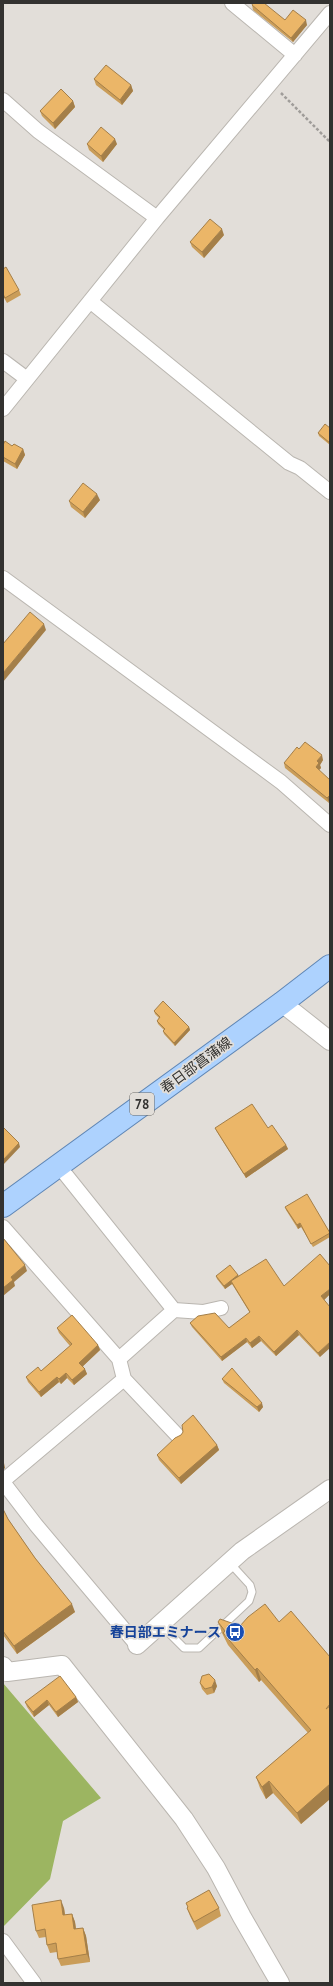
<svg xmlns="http://www.w3.org/2000/svg" width="333" height="1986" font-family="'PT Sans','Noto Sans JP',sans-serif">
<style>
.forest{fill:#9cb561}
.lines{fill:none;stroke-linecap:round;stroke-linejoin:round}
.service-casing{stroke:#bab6b0;stroke-width:9}
.minor-casing{stroke:#bab6b0;stroke-width:16}
.tertiary-casing{stroke:#bab6b0;stroke-width:20}
.primary-casing{stroke:#5f86b5;stroke-width:24}
.path{stroke:#a09d9a;stroke-width:2.5;stroke-dasharray:3 2;stroke-linecap:butt}
.service{stroke:#fff;stroke-width:7}
.minor{stroke:#fff;stroke-width:14}
.tertiary{stroke:#fff;stroke-width:18}
.primary{stroke:#add2fe;stroke-width:22}
.wall{fill:#ca9d59}
.shaded-wall{fill:#a47f49}
.building{fill:#ebb668;stroke:#a47f49}
.labels{text-anchor:middle;dominant-baseline:central;stroke-width:3.5;stroke-linejoin:round;paint-order:stroke}
.shield{fill:#e2ded9;stroke:#686663;stroke-width:1}
.shield-label{font-size:13px;font-weight:bold;fill:#333230}
.street-label{font-size:14px;fill:#333230;stroke:#e2ded9}
.transit-label{font-size:14px;font-weight:bold;fill:#164399;stroke:#e2ded9;text-anchor:end}
</style>
<rect width="100%" height="100%" fill="#e2ded9"/>
<path class="forest" d="M3 1683 101 1798 63 1821 50 1879 3 1927Z"/>
<g class="lines">
<defs>
<path id="service" d="M160 1624 184 1648H199L249 1601 252 1592 250 1585 229 1562"/>
<path id="minor" d="M232 3 295 55
M3 100 38 131 157 218
M90 301 289 463 300 468 330 492
M3 361 27 379
M3 409 157 218 330 13
M3 578 281 782 330 825
M58 1165 174 1310 203 1312 221 1308
M3 1227 119 1359 124 1379 177 1435
M119 1359 174 1310
M3 1481 124 1379
M3 1482 36 1525 137 1645
M3 1941 34 1983"/>
<path id="tertiary" d="M282 1003 330 1041
M137 1645 242 1551 330 1489
M3 1666 7 1672 62 1665 184 1819 216 1868 242 1917 280 1983"/>
<path id="primary" d="M3 1206 282 1003 330 966"/>
</defs>
<use href="#service" class="service-casing"/>
<use href="#minor" class="minor-casing"/>
<use href="#tertiary" class="tertiary-casing"/>
<use href="#primary" class="primary-casing"/>
<path class="path" d="M281 93 330 142"/>
<use href="#service" class="service"/>
<use href="#minor" class="minor"/>
<use href="#tertiary" class="tertiary"/>
<use href="#primary" class="primary"/>
</g>
<path class="wall" d="M252 5 285 20 307 25 293 42 253 10Z
M94 79 131 85 133 91 122 105 96 85Z
M73 101 75 107 55 129 42 116 40 111Z
M87 144H117L103 162 89 150Z
M224 235 204 258 192 247 190 242Z
M3 269 19 290 21 295 7 303 3 296Z
M330 428V445L319 436 318 433Z
M3 445 12 446 23 449 25 455 17 469 3 461Z
M100 500 85 518 71 507 69 501Z
M299 749 323 760 320 765 321 768 319 770 329 803 285 768 284 763Z
M154 1011 189 1027 190 1030 175 1046 164 1034 163 1031 164 1030 158 1024 157 1021 159 1018 155 1014Z
M215 1128H268L286 1145 288 1149 246 1178 217 1132Z
M285 1207 330 1233V1237L313 1247 301 1227 298 1229 286 1210Z
M238 1275 239 1276 284 1286 330 1294 324 1300 320 1357 299 1335 276 1356 261 1341 252 1348 247 1342 222 1361 192 1327 190 1323 229 1328 250 1313 232 1284 225 1289 217 1279 216 1276Z
M57 1328 98 1345 100 1350 83 1366 87 1374 74 1385 67 1378 61 1384 59 1382 41 1397 28 1382 26 1377 41 1371 70 1346 59 1333Z
M222 1379 263 1407 259 1412 224 1383Z
M181 1435 217 1445 219 1450 181 1484 159 1460 157 1455Z
M3 1509 8 1519 35 1558 75 1612 17 1654 3 1635Z
M218 1622 240 1626 279 1622 330 1657V1799L301 1824 273 1793 266 1799 260 1788 256 1777 308 1733 261 1680 259 1682 228 1645 222 1633Z
M200 1683 217 1686 214 1693 207 1695 202 1689Z
M76 1697 78 1702 58 1717 49 1705 34 1717 27 1707 25 1702Z
M186 1903 219 1908 221 1916 197 1930 190 1916 187 1908 188 1907Z
M64 1908 65 1915 72 1914 75 1922 76 1929 83 1928 86 1936 90 1962 61 1966 58 1959 57 1952 50 1953 47 1945 46 1937 39 1938 36 1931Z"/>
<path class="shaded-wall" d="M306 20 307 25 293 42 291 38Z
M131 85 133 91 122 105 120 100Z
M73 101 75 107 55 129 53 123Z
M115 139 117 144 103 162 101 156Z
M222 229 224 235 204 258 202 252Z
M23 449 25 455 17 469 15 464Z
M97 494 100 500 85 518 83 512Z
M44 624 46 630 3 682V673Z
M322 755 323 760 320 765 321 768 317 772 316 767 317 761Z
M330 795V802L329 803 327 798Z
M189 1027 190 1030 175 1046 174 1043Z
M19 1143 20 1147 3 1165V1160Z
M286 1145 288 1149 246 1178 244 1174Z
M300 1223 301 1227 298 1229 297 1225Z
M25 1265 27 1271 14 1282 15 1286 3 1296V1288L11 1277Z
M238 1275 239 1278 231 1281 232 1284 225 1289 224 1286Z
M330 1289V1294L323 1301 321 1296Z
M297 1330 299 1335 276 1356 274 1352Z
M259 1336 261 1341 252 1348 250 1343Z
M246 1338 247 1342 222 1361 221 1357Z
M330 1342V1348L320 1357 318 1353Z
M98 1345 100 1350 81 1368 79 1363Z
M85 1369 87 1374 74 1385 72 1380Z
M66 1373 67 1378 61 1384 59 1379Z
M57 1377 59 1382 41 1397 39 1392Z
M262 1403 263 1407 259 1412 257 1407Z
M217 1445 219 1450 181 1484 179 1478Z
M4 1463 5 1468 3 1470V1464Z
M72 1604 75 1612 17 1654 14 1646Z
M257 1668 261 1680 259 1682 255 1670Z
M215 1680 217 1686 214 1693 212 1687Z
M76 1697 78 1702 58 1717 56 1712Z
M47 1700 49 1705 34 1717 33 1712Z
M269 1781 273 1793 266 1799 262 1787Z
M330 1784V1799L301 1824 297 1813Z
M61 1900 64 1908 66 1923 63 1915Z
M72 1914 75 1922 77 1937 74 1929Z
M83 1928 86 1936 90 1962 87 1954Z"/>
<path class="building" d="M253 3H264L285 20 293 10 306 20 291 38 252 5Z
M106 65 131 85 120 100 94 79Z
M61 89 73 101 53 123 40 111Z
M101 127 115 139 101 156 87 144Z
M210 219 222 229 202 252 190 242Z
M6 267 19 290 5 298 3 294V269Z
M325 424 330 428V443L318 433Z
M5 441 12 446 14 444 23 449 15 464 3 457V445Z
M83 483 97 494 83 512 69 501Z
M30 612 44 624 3 673V644Z
M305 742 322 755 317 761 319 763 316 767 330 780V795L327 798 284 763 297 747 299 749Z
M163 1001 189 1027 174 1043 163 1031 165 1029 157 1021 160 1017 154 1011Z
M252 1104 268 1128 272 1125 286 1145 244 1174 215 1128Z
M3 1127 19 1143 3 1160Z
M307 1194 330 1233 311 1244 300 1223 297 1225 285 1207Z
M3 1238 25 1265 11 1277 13 1280 3 1288Z
M320 1254 330 1266V1289L321 1296 330 1307V1342L318 1353 297 1330 274 1352 259 1336 250 1343 246 1338 221 1357 190 1323 198 1316 215 1313 229 1328 250 1312 231 1281 266 1259 284 1286Z
M230 1265 238 1275 224 1286 216 1276Z
M72 1315 98 1345 79 1363 85 1369 72 1380 66 1373 59 1379 57 1377 39 1392 26 1377 38 1367 41 1371 72 1344 57 1328Z
M232 1368 262 1403 257 1407 222 1379Z
M193 1415 217 1445 179 1478 157 1455 175 1438 181 1435 183 1432 182 1425Z
M3 1509 8 1519 35 1558 72 1604 14 1646 3 1631Z
M265 1604 279 1622 291 1611 330 1657V1704L326 1709 330 1706V1784L297 1813 269 1781 262 1787 256 1777 311 1730 257 1668 255 1670 223 1633 225 1631 218 1622 220 1619 240 1626 248 1617Z
M209 1674 215 1680 212 1687 205 1689 200 1683 202 1676Z
M60 1676 76 1697 56 1712 47 1700 33 1712 25 1702Z
M209 1890 219 1908 194 1922 187 1908 188 1907 186 1903Z
M61 1900 63 1915 72 1914 74 1929 83 1928 87 1954 58 1959 56 1943 47 1945 45 1929 36 1931 32 1905Z"/>
<defs>
<symbol id="bus-disc" viewBox="-11 -11 22 22"><circle r="9.5" fill="#1a4fb4" stroke="#e2ded9"/><path d="M-5-6H5V4H4V6H2V4H-2V6H-4V4H-5ZM-3.5-4V0h7V-4ZM-3.5 1.2v1.5H-2V1.2ZM2 1.2v1.5H3.5V1.2Z" fill="#fff"/></symbol>
</defs>
<g fill-rule="evenodd">
<use href="#bus-disc" x="224" y="1621" width="22" height="22"/>
</g>
<g class="labels">
<rect class="shield" x="130" y="1093" width="24" height="22" rx="3"/>
<g class="shield-label">
<text x="142" y="1104">78</text>
</g>
<g class="street-label">
<text transform="translate(196 1065) rotate(-36)">春日部菖蒲線</text>
</g>
<g class="transit-label">
<text x="221" y="1632">春日部エミナース</text>
</g>
</g>
<rect width="333" height="1986" fill="none" stroke="#333230" stroke-width="8"/>
</svg>
